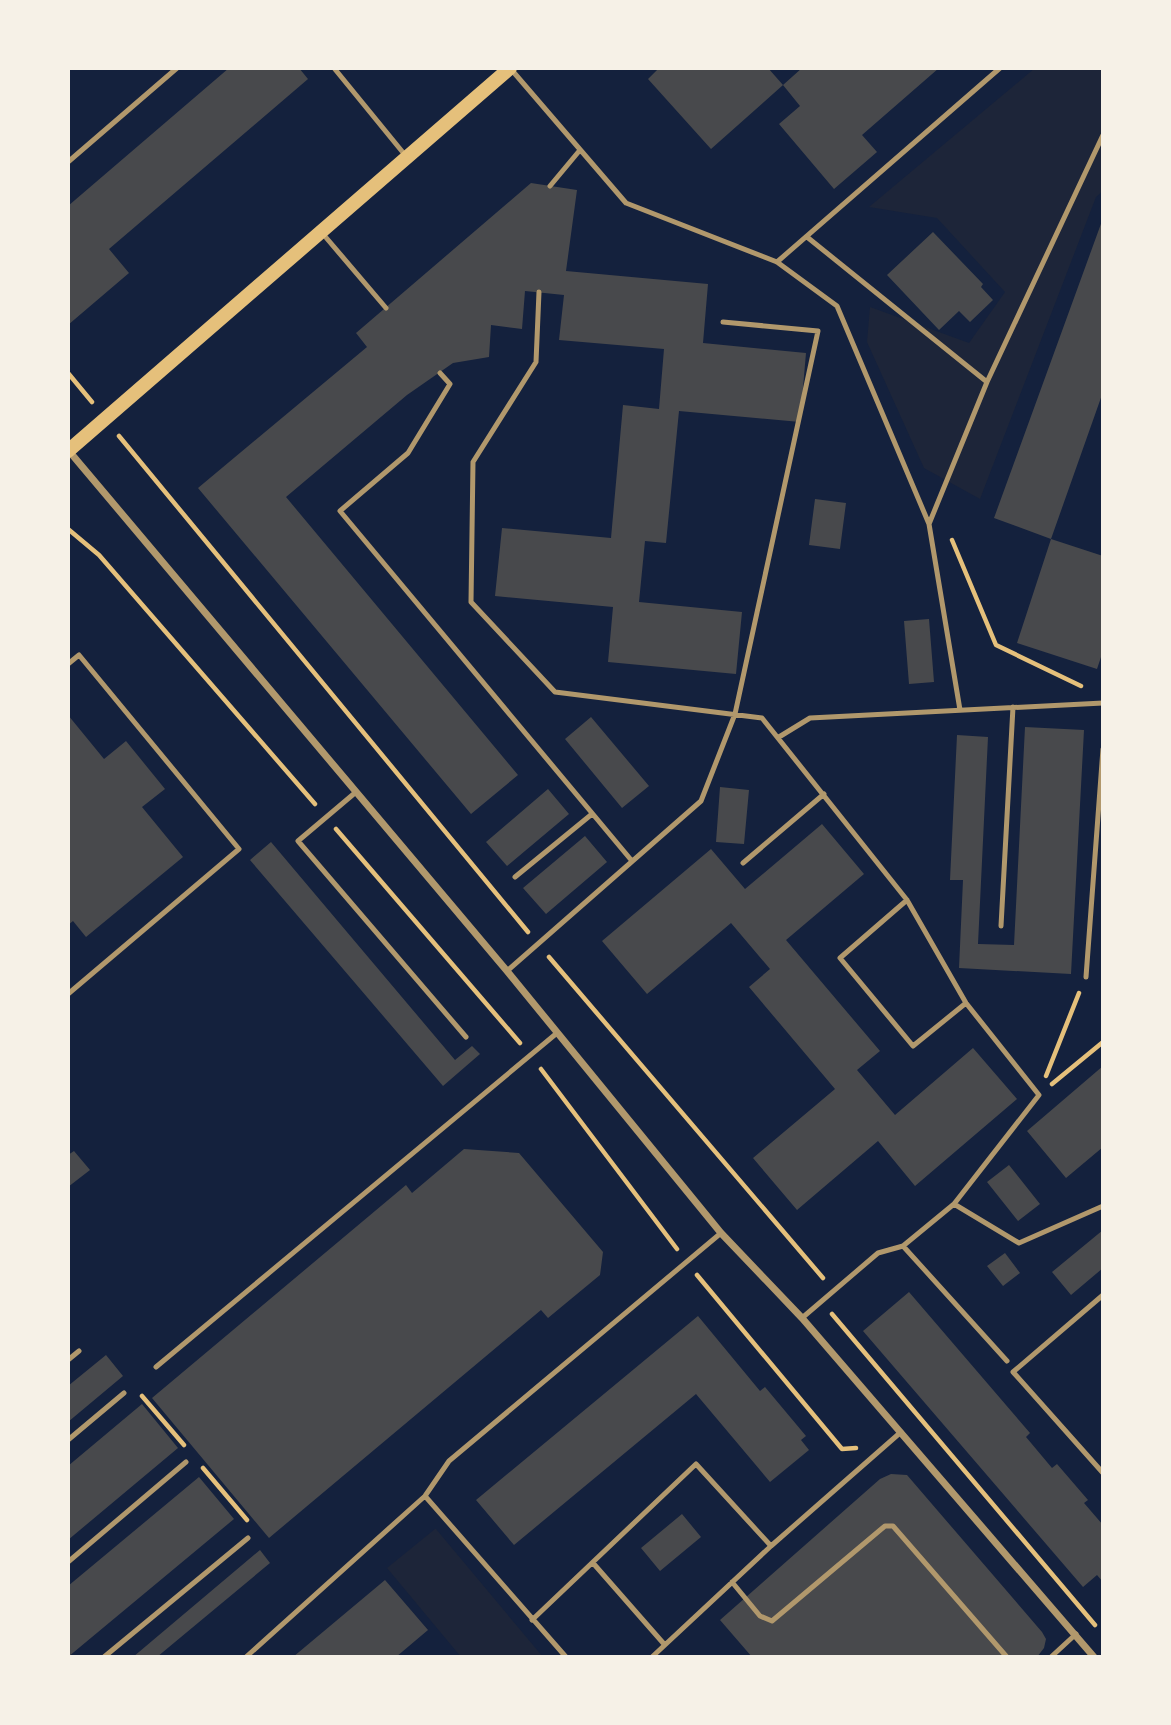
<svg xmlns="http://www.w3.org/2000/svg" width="1171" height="1725" font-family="'DM Sans',sans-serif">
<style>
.green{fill:#1d2539}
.building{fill:#48494c}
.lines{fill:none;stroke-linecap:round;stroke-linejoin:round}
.path{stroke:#e5c07b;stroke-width:4.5}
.service{stroke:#b1986c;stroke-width:5}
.minor{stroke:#b1986c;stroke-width:7}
.secondary{stroke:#e5c07b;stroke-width:14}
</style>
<rect width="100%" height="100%" fill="#14213d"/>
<path class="green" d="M1035 68H1103V191L1096 197 980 499 924 468 867 342 870 307 969 343 1005 292 937 218 869 207Z
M435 1529H436L543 1657H461L387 1568Z"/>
<path class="building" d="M229 68H299L308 79 109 249 129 273 68 325V206Z
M659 68H768L783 85 802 68H939L862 135 877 152 834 189 779 124 800 106 783 85 711 149 648 79Z
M531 183 577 190 566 271 708 284 703 343 806 353 800 422 679 411 666 543 645 541 639 602 742 612 736 674 608 662 613 607 495 596 502 528 611 538 623 405 659 409 664 349 559 340 564 295 525 291 522 329 491 325 489 357 453 363 407 395 286 497 518 775 471 814 198 488 367 347 356 333Z
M1102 221 1103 392 1051 539 994 518Z
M933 232 983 284 981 287 993 300 970 322 959 311 939 330 887 275Z
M815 499 846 503 840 549 809 545Z
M1051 539 1103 556V651L1097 669 1017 643Z
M929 619 934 682 909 684 904 621Z
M68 715 104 759 126 741 165 789 142 807 183 857 86 937 73 921 68 925Z
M591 717 649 786 622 808 565 739Z
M1025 727 1084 730 1071 974 959 968 963 880H950L957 735 988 737 978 944 1014 945Z
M720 787 749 790 744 844 716 842Z
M548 789 569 814 507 866 486 842Z
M822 824 864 874 786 940 880 1051 857 1070 895 1115 973 1048 1017 1099 915 1186 878 1141 797 1210 753 1158 835 1089 749 987 770 969 731 923 647 994 602 941 711 849 745 889Z
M585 836 607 862 546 914 523 888Z
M271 842 455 1060 472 1046 480 1054 443 1086 250 860Z
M1103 1066V1147L1066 1178 1027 1131Z
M464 1149 519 1153 603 1252 600 1275 548 1318 541 1310 269 1538 152 1398 406 1185 412 1193Z
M74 1151 90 1170 68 1187V1155Z
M1009 1165 1040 1204 1018 1221 987 1182Z
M1103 1230V1268L1071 1295 1052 1272Z
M1005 1253 1020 1273 1003 1286 987 1266Z
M909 1292 1030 1433 1026 1437 1052 1468 1057 1464 1088 1500 1084 1503 1103 1525V1582L1097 1575 1083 1587 863 1331Z
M698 1316 760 1391 765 1387 806 1436 801 1440 809 1450 770 1482 696 1394 514 1545 476 1500Z
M106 1355 123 1376 68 1422V1386Z
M142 1404 178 1448 68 1540V1466Z
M891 1474 907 1475 1042 1632 1046 1639 1044 1648 1037 1657H752L720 1620 880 1479Z
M199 1477 234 1519 68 1657V1586Z
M682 1514 701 1537 660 1571 641 1548Z
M260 1550 270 1563 157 1657H133Z
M385 1580 428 1630 396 1657H293Z"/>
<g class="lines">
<path class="path" d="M68 373 92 402
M119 436 528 932
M68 529 99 555 315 804
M952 540 996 645 1081 686
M336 829 520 1043
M549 957 823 1278
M541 1069 677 1249
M1046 1076 1079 993
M1052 1084 1103 1042
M697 1275 842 1449 856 1448
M832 1314 1095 1625
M142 1396 184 1445
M203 1468 247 1520"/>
<path class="service" d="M334 68 405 155
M510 68 626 203 777 262 837 306 929 524 960 710
M68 162 177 68
M550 186 580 150
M323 234 386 308
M807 237 987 382
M777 262 1000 68
M539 292 536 362 473 462 471 602 555 692 762 718 907 900 966 1003 1039 1095 954 1204 903 1246 878 1253 802 1318
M440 373 450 384 408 453 340 511 632 861
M929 524 987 382 1103 135
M68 664 79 655 239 849 68 994
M779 737 810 718 1103 703
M356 792 298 841 466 1037
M743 863 824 794
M515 877 592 814
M907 900 840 958 913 1046 966 1003
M1001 926 1013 707
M507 971 701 801 735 714 818 331 723 322
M1086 977 1103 749
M954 1204 1019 1243 1103 1206
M903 1246 1007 1361
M1103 1295 1013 1372 1103 1473
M68 1360 79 1351
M156 1367 557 1033
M68 1440 124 1393
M425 1496 566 1657
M68 1562 186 1462
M593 1563 664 1644
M732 1582 760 1616 772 1621 879 1531 885 1526H893L1006 1656
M532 1620 696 1464 771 1546
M104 1657 248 1538
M246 1657 425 1496 449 1461 721 1233
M652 1657 771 1546 901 1432
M1051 1657 1076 1634"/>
<path class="minor" d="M69 451 507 971 721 1233 802 1318 1094 1657"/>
<path class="secondary" d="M68 451 510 68"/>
</g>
<rect width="1171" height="1725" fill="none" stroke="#f6f1e7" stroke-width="140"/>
</svg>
